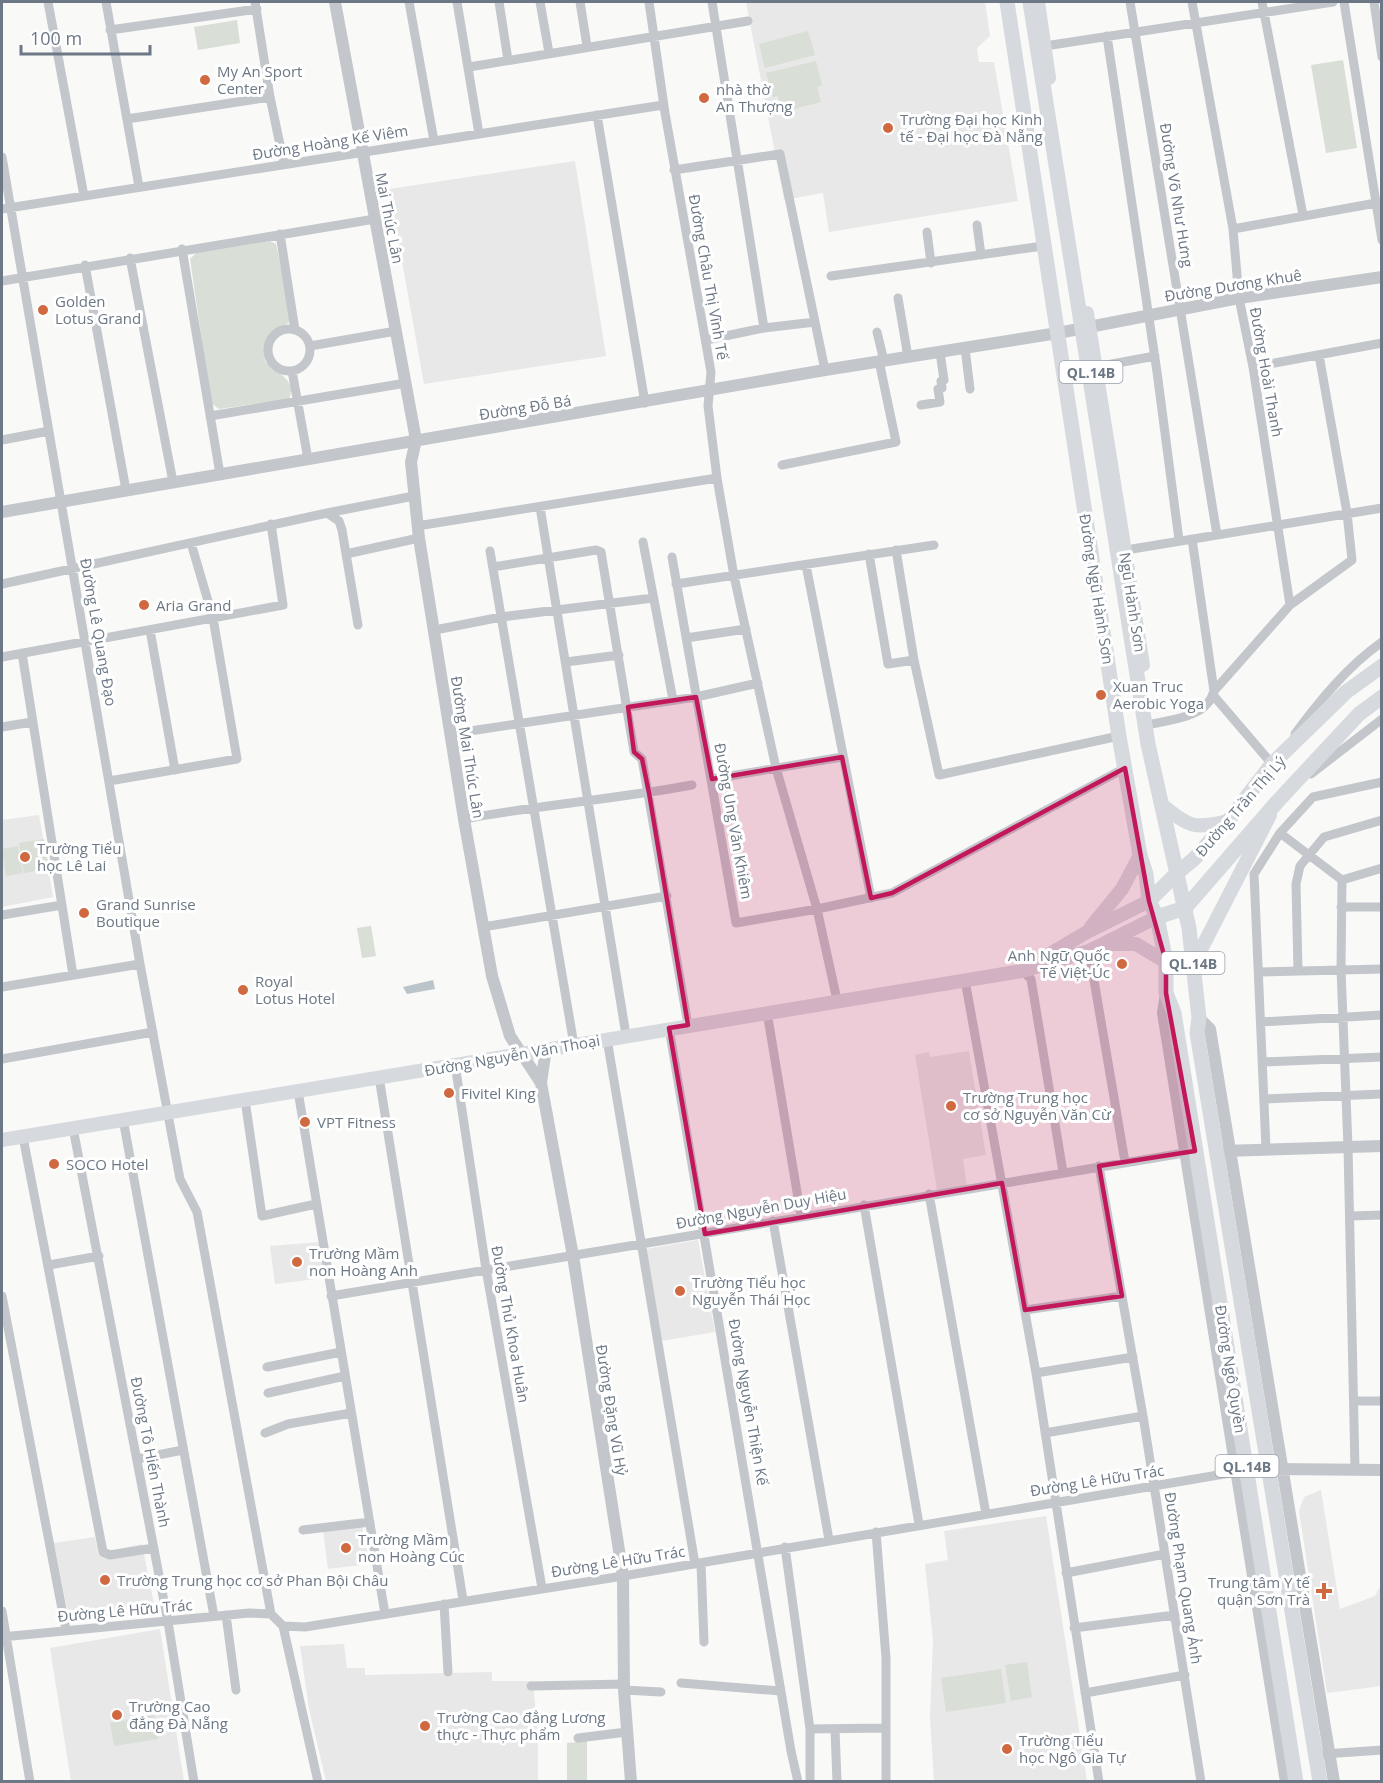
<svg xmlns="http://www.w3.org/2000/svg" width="1383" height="1783" font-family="'Open Sans',sans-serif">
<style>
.built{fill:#e7e8e7}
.green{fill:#d9ded7}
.water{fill:#bbc4c8}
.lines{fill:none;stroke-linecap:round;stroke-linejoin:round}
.minor{stroke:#c3c6ca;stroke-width:9}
.tertiary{stroke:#c3c6ca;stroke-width:12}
.secondary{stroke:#d6d9dd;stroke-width:14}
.primary{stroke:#d6d9dd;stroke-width:15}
.trunk{stroke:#d6d9dd;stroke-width:15}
.marked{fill:#c2185b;fill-opacity:0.2;stroke:#c2185b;stroke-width:4.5;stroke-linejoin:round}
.poi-dot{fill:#d16940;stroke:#fff;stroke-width:2}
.labels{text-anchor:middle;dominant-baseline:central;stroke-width:6;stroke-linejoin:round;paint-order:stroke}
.shield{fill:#fff;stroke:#98a0aa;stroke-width:1.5}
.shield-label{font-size:14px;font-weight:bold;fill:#6c7885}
.poi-label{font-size:15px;fill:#6c7885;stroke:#fff;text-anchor:start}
.street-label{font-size:15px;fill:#6c7885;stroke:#fff}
</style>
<rect width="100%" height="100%" fill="#f9f9f7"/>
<path class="built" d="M746 2H985L990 36 977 48 979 62H994L1018 201 829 232 823 193 784 200Z
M575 161 606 356 424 384 389 189Z
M39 815 53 897 2 907V820Z
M969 1051 986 1155 963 1159 967 1186 937 1190 915 1055 929 1052 930 1057Z
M698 1240 715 1332 661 1341 646 1249Z
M320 1242 324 1278 275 1284 270 1246Z
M1321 1490 1340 1609 1375 1596 1381 1585V1686L1327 1693 1299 1511 1304 1497Z
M1046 1516 1087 1781H934L930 1717 933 1640 925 1564 948 1560 944 1531Z
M362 1525 369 1564 328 1569 323 1530Z
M95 1537 98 1553 142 1544 155 1609 70 1624 54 1543Z
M160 1629 184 1781H71L50 1648Z
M344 1644 347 1668H365V1675L492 1672V1681H533L538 1743V1781H326L309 1709 300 1646Z"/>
<path class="green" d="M237 20 240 43 198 50 194 27Z
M808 31 815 55 765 68 759 44Z
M1343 60 1357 148 1326 153 1311 65Z
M816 61 822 85 817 87 821 102 782 112 778 96 773 97 766 73Z
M270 241 276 244 292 320C273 335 262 332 265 361 276 374 298 379 289 399L219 409 211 403 190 259 196 253Z
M44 839 49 869 24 873 19 843Z
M18 846 23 873 6 876 2 849Z
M371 926 376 956 362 958 357 928Z
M1027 1662 1032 1697 1011 1701 1005 1665Z
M1001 1669 1006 1703 946 1712 941 1678Z
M154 1715 158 1739 114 1746 110 1723Z
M587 1741V1781L567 1782V1743Z"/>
<path class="water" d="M433 980 435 989 407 994 403 987Z"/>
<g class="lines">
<path class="minor" d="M48 2 84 196
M106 2 139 187
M255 2 270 97 284 164
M409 2 434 141
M457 2 479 134
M499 2 508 60
M540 2 549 53
M580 2 587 46
M649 2 665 113 711 372 708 406 717 478 734 576 776 768 817 909 837 1000
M712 2 764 328
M1130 2 1217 535
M1192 2 1233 229 1239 298 1253 367 1290 605
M1262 2 1303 215
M1344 2 1382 240
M1374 2 1382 57
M110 30 257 9
M1107 36 1157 372 1179 540
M1045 46 1333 2
M469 67 748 21
M597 115 645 403
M127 119 270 97
M2 157 140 964 180 1179 197 1212 200 1228 271 1614
M674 170 780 154 825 370
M2 209 663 105
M977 225 981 255
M1233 229 1376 203
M927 232 931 263
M280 234 295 330
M182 249 220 474
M130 258 173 482
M85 265 126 490
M831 276 1043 246
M2 281 375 219
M898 298 908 357
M268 350a21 21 0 1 1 42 0a21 21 0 1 1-42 0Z
M877 332 884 361
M706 340 764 328 815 322
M310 346 396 331
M965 348 970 389
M1096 367 1155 356
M1253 367 1382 343
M292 371 308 459
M921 405 940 402 938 389 942 388 941 381 944 380 940 352
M210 416 406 383
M2 440 49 431
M782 465 896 442 879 361
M540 507 626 1035
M327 513 414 496
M417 526 717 478
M1192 539 1214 691
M643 542 673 700
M896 550 914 660 939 775 1119 736
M1126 550 1382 508
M490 551 574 1045
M346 554 419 538
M869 554 888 664 914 660
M672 557 736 923 817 909 892 893 1125 768
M806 565 871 898
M493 567 596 550 601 552 634 752 642 759 688 1025
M2 584 327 513 339 521 342 530 358 625
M676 584 934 545
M150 630 175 770
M435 630 501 617 653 598
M686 638 746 629
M22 653 73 975
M2 657 283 605 271 524
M566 662 619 655
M1213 695 1272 764 1274 761
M1152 724C1174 719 1207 717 1214 691L1290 605 1352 560 1347 513 1319 355
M2 727 32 722
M450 734 696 697 758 683
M1295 734C1320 700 1347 667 1382 642
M1311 774 1382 719
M712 779 842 757
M109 781 237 759 213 618 191 543
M464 819C540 805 616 799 692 785
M1280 833 1342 880
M1342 880 1341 969 1348 1147 1355 1469
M1342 880 1382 868
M1341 907H1382
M2 915 62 905
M483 927 667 896
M1089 951 1125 1162
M1022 971 1031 979 1063 1172
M1298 971 1296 884 1300 866 1324 837 1382 820
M1259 972 1382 969
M965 980 1036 1373 1099 1782
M2 987 140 964
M767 1012 801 1216
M1261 1022 1382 1015
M669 1028 791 1751 798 1782
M607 1039 695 1564
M2 1059 153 1032
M1263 1062 1382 1057
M455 1064 486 1269 542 1588
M379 1077 463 1600
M298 1091 385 1614
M1264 1099 1382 1094
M245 1100 262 1216 316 1204
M123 1119 214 1616
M73 1128 168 1622 194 1782
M23 1137 103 1552 110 1555 154 1548
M1266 1149 1254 874 1280 833 1313 797 1382 782
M1099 1166 1143 1416 1201 1782
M929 1194 986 1514
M864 1205 919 1524
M1350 1216 1382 1215
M773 1221 829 1540
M49 1265 99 1256
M2 1296 66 1630
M331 1296 1190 1152
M1025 1310 1122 1296
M267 1367 341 1352
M1036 1373 1133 1357
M268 1393 345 1376
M1354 1401H1382
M265 1433 288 1424 351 1413
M1045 1433 1143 1416
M137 1459 183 1450
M303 1530 370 1522
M876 1532 886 1658V1782
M785 1547 810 1729V1782
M701 1563 704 1642
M1066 1573 1165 1554
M444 1604 448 1672
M2 1611 30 1782
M226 1615 236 1690
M283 1626 318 1782
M1074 1628 1175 1615
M2 1637 249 1613 271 1614 283 1626 305 1627 623 1576 1236 1472
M681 1683 781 1691
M531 1686 624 1684
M624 1690 661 1692
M1085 1693 1185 1675
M810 1729 886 1728
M835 1729 837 1782
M578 1738 627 1732
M1324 1754 1382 1750"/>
<path class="tertiary" d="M335 2 416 440 411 462 419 538 464 819 492 976 510 1036 541 1083 573 1256 623 1576 624 1690 631 1782
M2 512 825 370 1058 333 1239 298 1382 277
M1166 994 1163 1013 1286 1782
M1199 1018 1210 1029 1334 1782
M541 1083 546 1049
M1224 1151 1382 1146
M1275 1469 1382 1470"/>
<path class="secondary" d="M1038 2 1049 78
M1087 313 1143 665
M1161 804C1189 826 1192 830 1228 821
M1091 927 1122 889 1140 855
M1109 944H1136L1166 962
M1038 961 1087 932 1149 901
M1193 965 1270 815
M2 1140 1022 971 1089 951 1157 917"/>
<path class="primary" d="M1177 873 1194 859 1228 821 1272 764 1346 692 1382 666
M1185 908 1277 802 1359 714 1382 697"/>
<path class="trunk" d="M1007 2 1119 736 1140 855 1146 874 1149 901 1157 917 1166 962V993L1174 1013 1296 1782
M1030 2 1148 744 1189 928 1199 1018 1197 1033 1320 1782
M1149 901 1177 873
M1157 917 1185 908"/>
</g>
<path class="marked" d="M696 697 712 779 842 757 871 898 892 893 1125 768 1149 901 1166 962V993L1195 1151 1099 1166 1122 1296 1025 1310 1002 1183 705 1234 669 1028 688 1025 649 793 642 759 634 752 628 707Z"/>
<g class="poi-dot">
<circle cx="205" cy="80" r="6"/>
<circle cx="704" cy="98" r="6"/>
<circle cx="888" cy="128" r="6"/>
<circle cx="43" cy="310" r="6"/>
<circle cx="144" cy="605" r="6"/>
<circle cx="1101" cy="695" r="6"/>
<circle cx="25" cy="857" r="6"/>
<circle cx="84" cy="913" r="6"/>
<circle cx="1122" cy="964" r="6"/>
<circle cx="243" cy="990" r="6"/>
<circle cx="449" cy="1093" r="6"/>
<circle cx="951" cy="1106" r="6"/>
<circle cx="305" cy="1122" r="6"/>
<circle cx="54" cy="1164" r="6"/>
<circle cx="297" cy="1262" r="6"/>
<circle cx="680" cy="1291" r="6"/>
<circle cx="346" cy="1548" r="6"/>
<circle cx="105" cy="1580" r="6"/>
<path d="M1321 1582h6v6h6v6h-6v6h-6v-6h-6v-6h6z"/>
<circle cx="117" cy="1715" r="6"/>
<circle cx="425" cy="1726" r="6"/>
<circle cx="1007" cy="1749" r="6"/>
</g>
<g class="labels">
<g class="shield">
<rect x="1059.5" y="361" width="63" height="22" rx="4.5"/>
<rect x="1161.5" y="952" width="63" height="22" rx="4.5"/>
<rect x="1215.5" y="1455" width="63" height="22" rx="4.5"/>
</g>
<g class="shield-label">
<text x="1091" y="372">QL.14B</text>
<text x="1193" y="963">QL.14B</text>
<text x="1247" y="1466">QL.14B</text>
</g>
<g class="poi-label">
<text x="217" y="71">My An Sport<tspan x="217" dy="17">Center</tspan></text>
<text x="716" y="89">nhà thờ<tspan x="716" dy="17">An Thượng</tspan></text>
<text x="900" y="119">Trường Đại học Kinh<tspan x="900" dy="17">tế - Đại học Đà Nẵng</tspan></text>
<text x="55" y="301">Golden<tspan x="55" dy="17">Lotus Grand</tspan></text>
<text x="156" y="605">Aria Grand</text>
<text x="1113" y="686">Xuan Truc<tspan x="1113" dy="17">Aerobic Yoga</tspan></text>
<text x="37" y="848">Trường Tiểu<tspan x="37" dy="17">học Lê Lai</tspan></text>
<text x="96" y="904">Grand Sunrise<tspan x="96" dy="17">Boutique</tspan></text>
<text x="1110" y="955" text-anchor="end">Anh Ngữ Quốc<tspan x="1110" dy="17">Tế Việt-Úc</tspan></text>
<text x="255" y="981">Royal<tspan x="255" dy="17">Lotus Hotel</tspan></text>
<text x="461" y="1093">Fivitel King</text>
<text x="963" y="1097">Trường Trung học<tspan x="963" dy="17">cơ sở Nguyễn Văn Cừ</tspan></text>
<text x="317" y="1122">VPT Fitness</text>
<text x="66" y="1164">SOCO Hotel</text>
<text x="309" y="1253">Trường Mầm<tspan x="309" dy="17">non Hoàng Anh</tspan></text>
<text x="692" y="1282">Trường Tiểu học<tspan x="692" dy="17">Nguyễn Thái Học</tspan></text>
<text x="358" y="1539">Trường Mầm<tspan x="358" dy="17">non Hoàng Cúc</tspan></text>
<text x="117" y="1580">Trường Trung học cơ sở Phan Bội Châu</text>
<text x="1310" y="1582" text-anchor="end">Trung tâm Y tế<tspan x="1310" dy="17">quận Sơn Trà</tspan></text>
<text x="129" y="1706">Trường Cao<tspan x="129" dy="17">đẳng Đà Nẵng</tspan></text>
<text x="437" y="1717">Trường Cao đẳng Lương<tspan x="437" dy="17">thực - Thực phẩm</tspan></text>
<text x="1019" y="1740">Trường Tiểu<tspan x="1019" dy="17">học Ngô Gia Tự</tspan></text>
</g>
<g class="street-label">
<text transform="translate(330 142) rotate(-9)">Đường Hoàng Kế Viêm</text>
<text transform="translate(1177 195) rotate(81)">Đường Võ Như Hưng</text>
<text transform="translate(390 218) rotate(79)">Mai Thúc Lân</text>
<text transform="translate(709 277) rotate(80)">Đường Châu Thị Vĩnh Tế</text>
<text transform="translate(1233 285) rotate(-9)">Đường Dương Khuê</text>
<text transform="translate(1267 372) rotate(80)">Đường Hoài Thanh</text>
<text transform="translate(525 407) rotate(-9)">Đường Đỗ Bá</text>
<text transform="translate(1097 589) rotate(81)">Đường Ngũ Hành Sơn</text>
<text transform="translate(1133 602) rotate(81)">Ngũ Hành Sơn</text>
<text transform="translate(99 632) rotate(80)">Đường Lê Quang Đạo</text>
<text transform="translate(468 747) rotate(81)">Đường Mai Thúc Lân</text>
<text transform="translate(1240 806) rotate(-49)">Đường Trần Thị Lý</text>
<text transform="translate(734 821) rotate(80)">Đường Ung Văn Khiêm</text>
<text transform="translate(512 1055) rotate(-10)">Đường Nguyễn Văn Thoại</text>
<text transform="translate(761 1208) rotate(-10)">Đường Nguyễn Duy Hiệu</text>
<text transform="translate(511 1324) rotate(80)">Đường Thủ Khoa Huân</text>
<text transform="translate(1231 1369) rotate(81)">Đường Ngô Quyền</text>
<text transform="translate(749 1402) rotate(80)">Đường Nguyễn Thiện Kế</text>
<text transform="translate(612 1410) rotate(81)">Đường Đặng Vũ Hỷ</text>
<text transform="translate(151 1452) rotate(79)">Đường Tô Hiến Thành</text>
<text transform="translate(1097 1480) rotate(-9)">Đường Lê Hữu Trác</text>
<text transform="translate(618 1561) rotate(-9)">Đường Lê Hữu Trác</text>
<text transform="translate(1184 1578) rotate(81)">Đường Phạm Quang Ảnh</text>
<text transform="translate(125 1610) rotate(-5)">Đường Lê Hữu Trác</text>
</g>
</g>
<rect width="1383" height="1783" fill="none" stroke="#6c7885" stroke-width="6"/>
<path d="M21 45v9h129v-9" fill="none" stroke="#6c7885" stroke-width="3"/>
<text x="30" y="45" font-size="18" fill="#6c7885" stroke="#ffffff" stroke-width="4.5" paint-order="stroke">100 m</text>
</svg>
